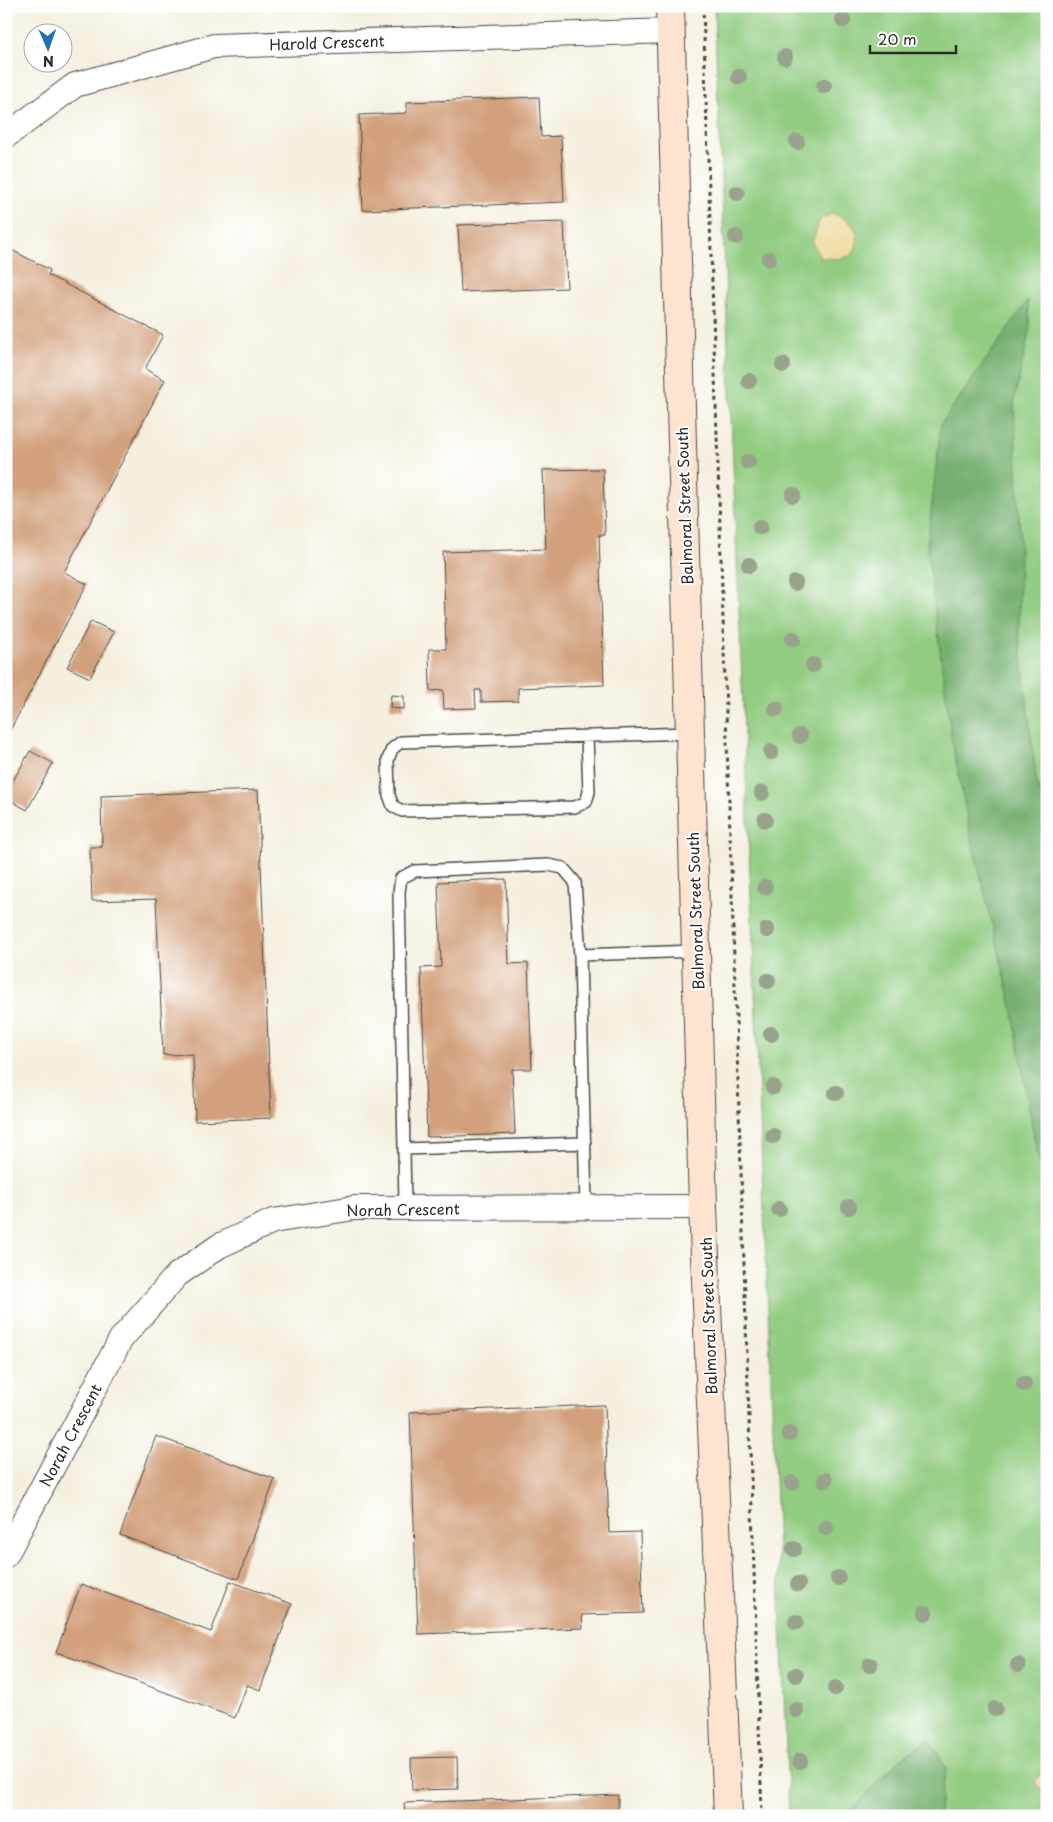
<svg xmlns="http://www.w3.org/2000/svg" width="1053" height="1822" font-family="'Playpen Sans',sans-serif">
<style>
.green{fill:#91cc81;stroke:#5e7c56}
.forest{fill:#74b06f;stroke:#506e4d}
.sand{fill:#eeda9e;stroke:#8c8264}
.building{fill:#d2a07b}
.lines{fill:none;stroke-linecap:round;stroke-linejoin:round}
.lane-casing{stroke:#494846;stroke-width:14}
.street-casing{stroke:#494846;stroke-width:26}
.secondary-casing{stroke:#494846;stroke-width:30}
.path{stroke:#494846;stroke-width:3;stroke-dasharray:4 4;stroke-linecap:butt}
.lane{stroke:#fff;stroke-width:11}
.street{stroke:#fff;stroke-width:24}
.secondary{stroke:#fde4d1;stroke-width:28}
.tree{fill:#99a28c}
.labels{text-anchor:middle;dominant-baseline:central;stroke-width:4;stroke-linejoin:round;paint-order:stroke}
.street-label{font-size:15px;fill:#2b2b2b;stroke:#fff}
</style>
<rect width="100%" height="100%" fill="#fff"/>
<filter id="ink" filterUnits="userSpaceOnUse"><feTurbulence type="fractalNoise" baseFrequency=".02" numOctaves="2"/><feDisplacementMap in="SourceGraphic" scale="10" xChannelSelector="R" yChannelSelector="G"/><feConvolveMatrix kernelMatrix="1 2 1 2 8 2 1 2 1" color-interpolation-filters="sRGB"/></filter>
<filter id="wash" filterUnits="userSpaceOnUse"><feTurbulence type="fractalNoise" baseFrequency=".0096" numOctaves="4" result="noise"/><feDisplacementMap in="SourceGraphic" scale="20" xChannelSelector="R" yChannelSelector="G"/><feGaussianBlur stdDeviation="1.12" result="paint"/><feColorMatrix in="noise" values="0 0 0 0 0 0 0 0 0 0 0 0 0 0 0 0 0 1.4 0 .05"/><feComposite in="paint" operator="in"/></filter>
<g filter="url(#wash)">
<rect width="100%" height="100%" fill="#f4efde"/>
<path class="green" d="M714 6H1047V1816H789Z"/>
<path class="forest" d="M1028 300 1030 328 1014 401 1020 535 1019 634 1037 784 1047 802V1193L1036 1149 1012 1006 970 833 951 736 927 548 941 424Z
M929 1739 946 1768 938 1816H846L898 1761Z"/>
<path class="sand" d="M833 213C854 222 865 233 852 255L840 259 821 258 812 243 820 219Z
M1047 1763V1790L1042 1791 1035 1782Z"/>
<g id="blocks">
<path class="building" d="M539 97 541 137 561 136 564 202 363 210 359 115 407 113V102Z
M564 222 567 288 461 292 458 225Z
M6 247 50 270 48 275 163 335 145 369 165 380 64 572 87 584 6 738Z
M598 469H603L605 535H599L604 685 518 688V701L481 702V690H475L476 708 444 709 443 690 430 691 429 649H446L443 552 546 549 543 470Z
M91 621 114 632 90 678 67 667Z
M391 695 404 696V709L390 708Z
M30 751 53 763 27 810 6 798V793Z
M258 790 271 1118 195 1121 193 1054 163 1055 156 899 92 901 90 847H102L101 796Z
M506 879 509 964 528 963 532 1069H512L515 1134 427 1137 421 968 441 967 438 882Z
M605 1405 609 1533 640 1532 643 1613 582 1615 583 1628 418 1634 410 1412Z
M156 1436 275 1479 238 1579 120 1535Z
M230 1581 292 1604 260 1690 247 1685 235 1718 56 1652 81 1584 211 1632Z
M457 1757 458 1789 412 1790 411 1758Z
M618 1795V1816H405L404 1803Z"/>
</g>
</g>
<g filter="url(#ink)">
<use href="#blocks" fill-opacity="0" stroke="#494846" stroke-width="1"/>
<g class="lines">
<defs>
<path id="lane" d="M587 737 589 792 586 802 575 807 402 811 393 806 389 795 388 760 392 749 401 742 690 733
M404 1149 399 892 401 878 415 871 548 865 563 868 575 882 580 955
M405 1207 404 1149 585 1143
M586 1207 580 955 696 951"/>
<path id="street" d="M6 136 75 85 214 46 670 31
M6 1555 121 1339 177 1275 219 1246 273 1221 354 1208 703 1207"/>
<path id="secondary" d="M670 6 703 1207 728 1816"/>
</defs>
<use href="#lane" class="lane-casing"/>
<use href="#street" class="street-casing"/>
<use href="#secondary" class="secondary-casing"/>
<path class="path" d="M703 6 762 1816"/>
<use href="#lane" class="lane"/>
<use href="#street" class="street"/>
<use href="#secondary" class="secondary"/>
</g>
<g class="tree">
<circle cx="843" cy="20" r="8"/>
<circle cx="785" cy="57" r="8"/>
<circle cx="739" cy="77" r="8"/>
<circle cx="824" cy="86" r="8"/>
<circle cx="797" cy="142" r="8"/>
<circle cx="737" cy="193" r="8"/>
<circle cx="736" cy="237" r="8"/>
<circle cx="769" cy="259" r="8"/>
<circle cx="783" cy="365" r="8"/>
<circle cx="749" cy="381" r="8"/>
<circle cx="748" cy="462" r="8"/>
<circle cx="793" cy="495" r="8"/>
<circle cx="760" cy="527" r="8"/>
<circle cx="749" cy="565" r="8"/>
<circle cx="795" cy="583" r="8"/>
<circle cx="793" cy="639" r="8"/>
<circle cx="813" cy="665" r="8"/>
<circle cx="776" cy="709" r="8"/>
<circle cx="800" cy="736" r="8"/>
<circle cx="771" cy="752" r="8"/>
<circle cx="762" cy="793" r="8"/>
<circle cx="765" cy="820" r="8"/>
<circle cx="765" cy="887" r="8"/>
<circle cx="767" cy="930" r="8"/>
<circle cx="768" cy="981" r="8"/>
<circle cx="771" cy="1034" r="8"/>
<circle cx="773" cy="1087" r="8"/>
<circle cx="836" cy="1093" r="8"/>
<circle cx="773" cy="1136" r="8"/>
<circle cx="849" cy="1207" r="8"/>
<circle cx="779" cy="1209" r="8"/>
<circle cx="1024" cy="1384" r="8"/>
<circle cx="789" cy="1434" r="8"/>
<circle cx="825" cy="1480" r="8"/>
<circle cx="792" cy="1483" r="8"/>
<circle cx="826" cy="1528" r="8"/>
<circle cx="794" cy="1549" r="8"/>
<circle cx="838" cy="1578" r="8"/>
<circle cx="798" cy="1584" r="8"/>
<circle cx="925" cy="1613" r="8"/>
<circle cx="796" cy="1622" r="8"/>
<circle cx="870" cy="1665" r="8"/>
<circle cx="1018" cy="1665" r="8"/>
<circle cx="796" cy="1675" r="8"/>
<circle cx="835" cy="1688" r="8"/>
<circle cx="995" cy="1709" r="8"/>
<circle cx="796" cy="1710" r="8"/>
<circle cx="800" cy="1761" r="8"/>
</g>
</g>
<g class="labels">
<g class="street-label">
<text transform="translate(327 42) rotate(-2)">Harold Crescent</text>
<text transform="translate(684 506) rotate(-92)">Balmoral Street South</text>
<text transform="translate(695 911) rotate(-92)">Balmoral Street South</text>
<text transform="translate(403 1209) rotate(-1)">Norah Crescent</text>
<text transform="translate(708 1316) rotate(-92)">Balmoral Street South</text>
<text transform="translate(70 1435) rotate(-62)">Norah Crescent</text>
</g>
</g>
<rect width="1053" height="1822" fill="none" stroke="#fff" stroke-width="25"/>
<g transform="translate(48 48) rotate(178)"><circle r="24" fill="#ffffff" stroke="#aaaaaa"/>
<path d="M0-4L9 19L0 12L-9 19Z" fill="#1f6fb2"/>
<text y="-8" font-size="14" font-weight="bold" text-anchor="middle" fill="#2b2b2b">N</text>
</g>
<path d="M870 45v8h86v-8" fill="none" stroke="#2b2b2b" stroke-width="2.5"/>
<text x="878" y="45" font-size="15" fill="#2b2b2b" stroke="#ffffff" stroke-width="4" paint-order="stroke">20 m</text>
</svg>
